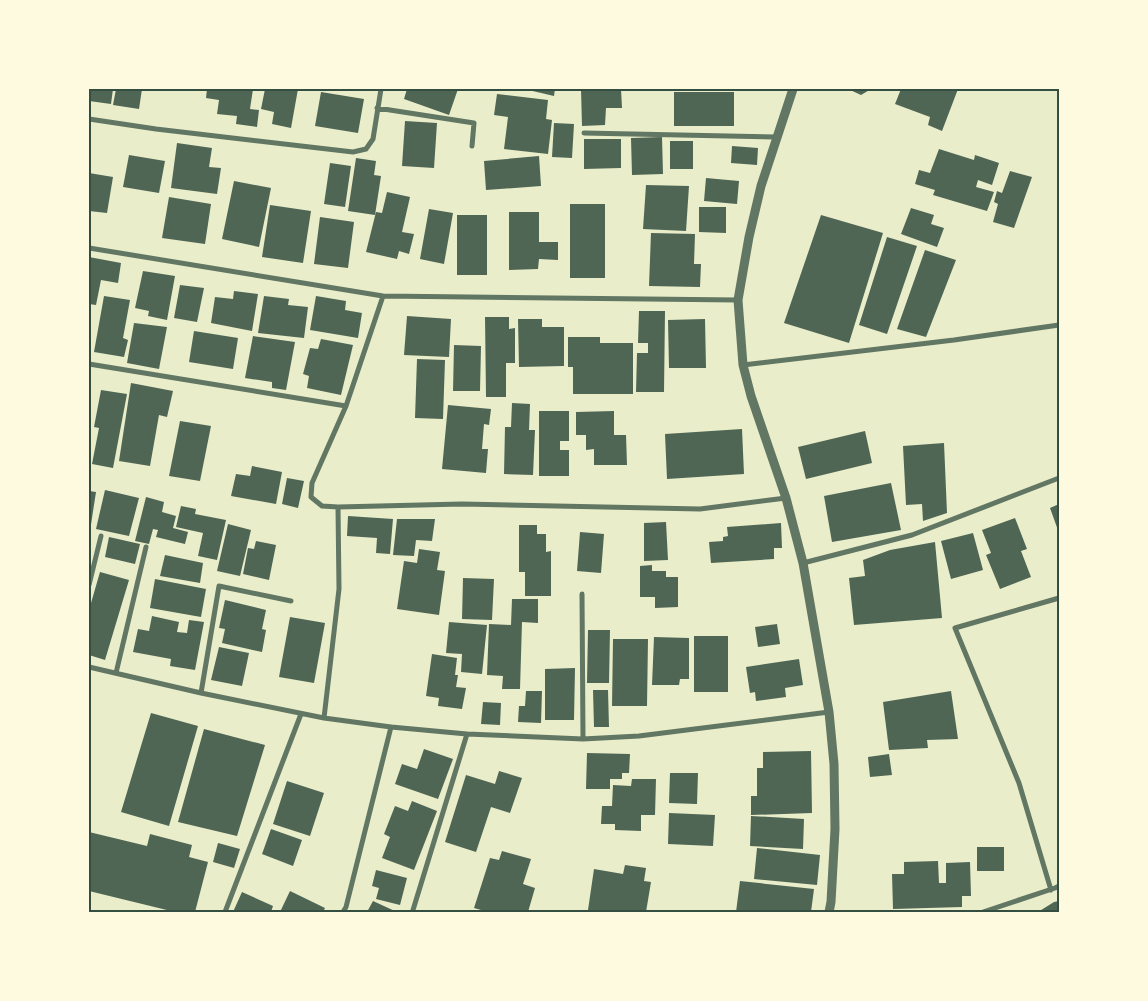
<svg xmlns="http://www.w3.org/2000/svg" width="1148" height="1001" font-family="Lato,sans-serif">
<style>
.building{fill:#4f6655}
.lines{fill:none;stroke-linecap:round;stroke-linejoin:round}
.minor{stroke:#617663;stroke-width:5}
.tertiary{stroke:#617663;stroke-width:9}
.neatline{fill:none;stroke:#344e41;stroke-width:2}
</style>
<rect width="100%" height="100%" fill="#e9edc9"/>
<path class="building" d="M89 89H113L111 104 89 101Z
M116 89H142L139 109 113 105Z
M207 89H253L250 109 259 110 257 127 236 124 237 116 217 114 219 100 206 98Z
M265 89H298L291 128 272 124 274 112 261 109Z
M407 89H458L449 115 404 99Z
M524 89H555L554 96Z
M581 89H621L622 108H606L605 125 582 126Z
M848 89H871L861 95Z
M901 89H958L942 131 928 125 930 117 895 104Z
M321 92 364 99 358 133 315 126Z
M674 92H734V126H674Z
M497 94 548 100 546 119 552 120 548 154 504 149 508 117 494 115Z
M405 121 437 123 434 168 402 166Z
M554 123 574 124 572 158 552 157Z
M662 137 663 174 632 175 631 138Z
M584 139H621V168L584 169Z
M670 141H693V169H670Z
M177 143 212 148 209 167 221 168 217 194 171 188Z
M732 146 758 148 757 165 731 163Z
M939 149 974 160 975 155 999 163 992 185 978 180 976 187 994 192 987 211 933 195 935 190 915 184 919 170 930 173Z
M129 155 165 161 159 193 123 187Z
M539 156 541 186 486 190 484 161Z
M356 158 376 161 374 175 381 176 375 215 348 211Z
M330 163 351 166 345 207 324 204Z
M1010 171 1032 177 1014 228 993 222 998 204 994 202 997 191 1002 193Z
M89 173 113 177 107 213 89 211Z
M706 178 739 181 737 204 704 201Z
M234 181 271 188 259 247 222 239Z
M646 185 689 186 686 231 643 229Z
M387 192 410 197 402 232 414 234 409 254 399 251 397 259 366 252 376 212 382 213Z
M169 197 211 204 205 244 162 238Z
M570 204H605V278H570Z
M270 205 311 211 303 263 262 257Z
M699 207H726V233L699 232Z
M911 208 934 215 931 224 944 228 937 247 901 234Z
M429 209 453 213 444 264 420 259Z
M509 212H539V242H558V260L539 259 538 269 509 270Z
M457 215H487V275H457Z
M821 215 883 233 849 343 784 323Z
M320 217 354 222 348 268 314 264Z
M651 233 695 234 694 264H701L700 287 649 286Z
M887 237 917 246 887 334 859 325Z
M925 250 956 260 926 337 897 329Z
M89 257 121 263 118 283 101 280 96 305 89 304Z
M143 271 175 276 167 320 148 316 149 311 135 308Z
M180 285 204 288 197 322 174 318Z
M234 291 258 294 252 331 211 323 215 297 233 299Z
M104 296 130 300 123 338 128 340 124 357 94 352Z
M264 296 289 299 288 305 308 307 304 338 258 333Z
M316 296 346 301 345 310 362 313 358 338 310 330Z
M639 311H665L664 392H636L637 353H648V343H638Z
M407 316 451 319 449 357 404 355Z
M485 317H509V329L515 328V363H506V397H486Z
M518 319H542V327H564V366L519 367Z
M705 319 706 368H669L668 320Z
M134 323 167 327 159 369 127 363Z
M194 331 238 338 233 369 189 362Z
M253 336 295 342 286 390 272 388V382L245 378Z
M568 337H600V343H633V394H573V367H568Z
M321 339 353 345 341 395 307 388 309 376 303 374 310 348 318 349Z
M454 345 481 346 480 391H453Z
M417 359 445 360 443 419 415 418Z
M131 383 173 391 167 417 159 415 150 466 119 461Z
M101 390 127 394 113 468 92 464 99 428 94 427Z
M512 403 530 404 529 430H535L533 475 504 474 505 427H511Z
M448 405 491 409 489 425 484 424 482 449H488L486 473 442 469Z
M539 411H569V441H560V450H569V476H539Z
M614 411V435H626L627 465H594V449L586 450V435H576V412Z
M180 421 211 426 200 481 169 476Z
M742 429 744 474 667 479 665 434Z
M865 431 872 463 806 479 798 447Z
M944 443 947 513 923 521 922 504 906 505 903 446Z
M252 466 282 472 276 504 231 496 236 474 250 476Z
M287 478 304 481 298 508 282 504Z
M891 483 901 530 832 542 824 496Z
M105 490 139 498 129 536 96 529Z
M89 491 96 492 90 531H89Z
M146 497 164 502 162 512 176 516 173 528 188 532 185 544 156 537 158 530 153 529 149 544 135 541Z
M1059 504V533L1050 508Z
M181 506 196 509 195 514 226 520 217 560 198 556 203 533 176 527Z
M348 516 393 519 390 554 376 553 377 538 347 536Z
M1015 518 1027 549 1021 551 1031 577 1000 589 986 555 991 553 982 530Z
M397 519H435L432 541 416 540 414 556 393 555Z
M666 522 668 560 644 561V523Z
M781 523 782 548H774V559L711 563 709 542 723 541V537L728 536 727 527Z
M228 524 251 530 240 576 217 571Z
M519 525H537V534H546V552L551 551V596H525V572H519Z
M580 532 604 534 601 573 577 571Z
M973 533 983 570 951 579 941 541Z
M109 537 140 544 135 564 105 557Z
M256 541 276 545 269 580 243 574 248 548 254 549Z
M935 542 942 618 854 625 849 578 865 576 863 560 890 550Z
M419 549 440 552 437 570 445 571 439 615 397 609 404 561 417 563Z
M165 555 203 563 200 583 160 576Z
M652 565V571H666V577H678V607L655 608V597H640V566Z
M100 572 129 580 105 660 89 655V610Z
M463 578 494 579 492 620 462 619Z
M155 579 206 589 201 617 150 608Z
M512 599H538V623L522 622 520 689H502L503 676 487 675 489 624 511 625Z
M225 600 266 610 262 629 266 630 262 652 222 643 225 629 219 628Z
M152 616 179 622 177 632 187 633 189 620 204 622 195 670 170 666 171 659 133 652 138 629 149 631Z
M290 617 325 623 314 683 279 677Z
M449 622 487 625 482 674 461 672 462 654 446 653Z
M777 624 780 644 758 647 755 627Z
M588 630H610L609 683H587Z
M694 636H728V692H694Z
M654 637 689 638V679H680L679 685H652Z
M613 639H648L647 706H612Z
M219 647 249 653 242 686 211 680Z
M432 654 457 658 455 675H458L456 687 466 688 462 709 438 706 439 698 426 696Z
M799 659 803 685 785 688 786 697 756 701 755 692 750 693 746 667Z
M575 668 574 720H545V669Z
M593 690H608L609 727H594Z
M526 691H542L541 723 518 722 519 706H525Z
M951 691 958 739 927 740 928 748 889 750 883 702Z
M483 702 501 703 500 725 481 724Z
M151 713 198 726 169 826 121 812Z
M204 729 265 745 237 836 178 822Z
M424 749 453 759 438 799 395 784 402 764 417 769Z
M811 751 812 813 751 815V796H757V768H763V752Z
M587 753 630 754 629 773H622V779H610V789H586Z
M889 754 892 775 870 777 868 757Z
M499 771 522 778 510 813 491 807 476 852 445 842 466 775 495 784Z
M670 773H698L697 804 669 803Z
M632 779H656L655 815H641V831L615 830V824H601L602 806H612L613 785 631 786Z
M287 781 324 793 310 836 273 824Z
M412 801 437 811 414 870 382 858 390 837 384 834 395 806 408 811Z
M669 813 715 815 713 846 668 844Z
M751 816 804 819 803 849 750 846Z
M271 829 302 840 293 866 262 854Z
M89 832 147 846 150 834 192 845 189 857 208 862 195 912H175L89 891Z
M218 843 240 849 234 868 213 862Z
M977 847H1004V871H977Z
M757 848 820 855 817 885 754 879Z
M502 851 531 859 523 884 535 888 528 912H488L474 908 490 858 499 860Z
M938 861 939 883H946V863L970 862 971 896H962V907L893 909 892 874H904V862Z
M625 865 646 868 644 881 651 882 646 912H601L588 910 594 869 623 874Z
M376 870 407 878 400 905 376 899 379 888 372 886Z
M740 881 814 889 811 912H736Z
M290 891 325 908 323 912H280Z
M242 892 273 906 271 912H233Z
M373 901 397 912H367Z
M1059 901V912H1038L1054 902Z"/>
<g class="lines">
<path class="minor" d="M377 108 474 123 472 146
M89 119 156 129 353 152 366 149 373 139 381 89
M584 133 776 137
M89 248 383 296 738 300
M383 296 346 406 312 483 311 497 322 506 338 507 462 504 700 509 786 498
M89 364 346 406
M743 365 954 340 1059 325
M803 563 912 535 1059 478
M89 585 101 536
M582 594 583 739
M89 667 201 693 324 718 391 727 467 734 583 739 639 736 829 712
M116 673 146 547
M201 693 219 586 291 601
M324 718 339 589 338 507
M1051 890 1019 783 955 628 1059 598
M413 910 467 734
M225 912 301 714
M343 912 346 907 391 727
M983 912 1055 888 1059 886"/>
<path class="tertiary" d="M793 89 761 186 749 237 738 300 743 365 751 396 786 498 803 563 829 712 834 764 835 829 831 902 829 912"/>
</g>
<rect width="1148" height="1001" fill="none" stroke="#fefae0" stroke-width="180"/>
<rect x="90" y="90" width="968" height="821" class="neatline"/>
</svg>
